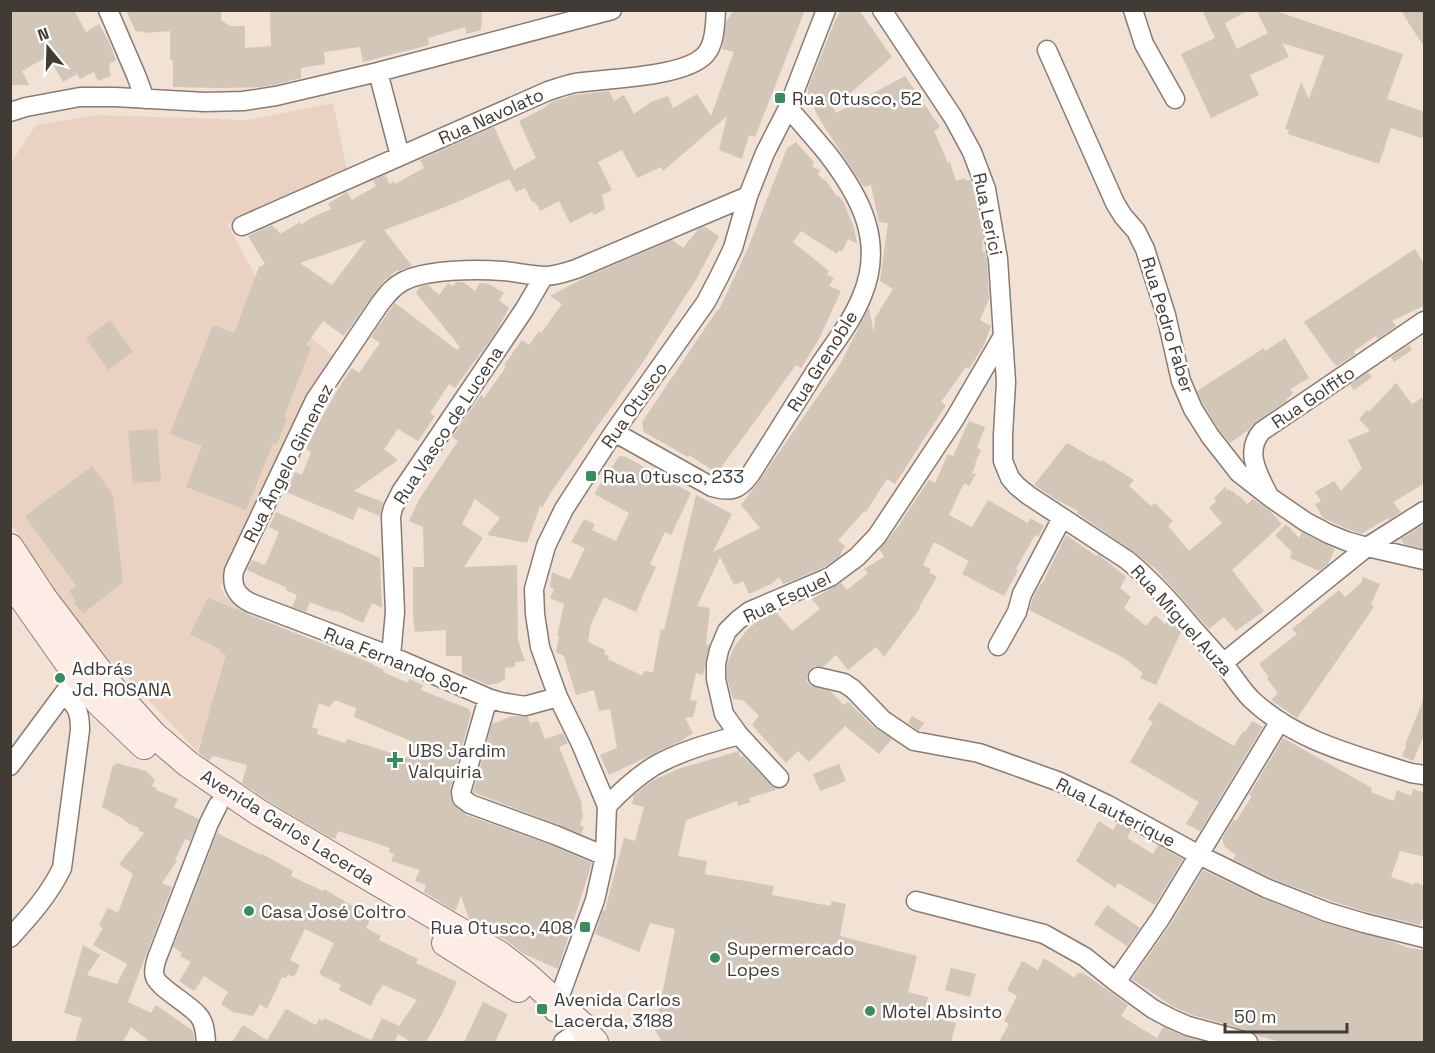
<svg xmlns="http://www.w3.org/2000/svg" width="1435" height="1053" font-family="'Space Grotesk',sans-serif">
<style>
.built{fill:#ead2c2}
.building{fill:#d1c6b7;fill-rule:evenodd}
.lines{fill:none;stroke-linecap:round;stroke-linejoin:round}
.street-casing{stroke:#8a7b71;stroke-width:21}
.secondary-casing{stroke:#8a7b71;stroke-width:28}
.street{stroke:#fff;stroke-width:18}
.secondary{stroke:#fdebe6;stroke-width:26}
.poi-dot{fill:#3a8c5e;stroke:#fff;stroke-width:2}
.labels{text-anchor:middle;dominant-baseline:central;stroke-width:5;stroke-linejoin:round;paint-order:stroke}
.poi-label{font-size:18px;fill:#413b36;stroke:#fff;text-anchor:start}
.street-label{font-size:18px;fill:#413b36;stroke:#fff}
</style>
<rect width="100%" height="100%" fill="#f2e1d5"/>
<path class="built" d="M333 103 347 171 227 224 273 308 335 357 220 587 226 598 250 609 197 751 79 627 11 523V163L36 125 95 115 249 120Z"/>
<path class="building" d="M10 10H74L86 32 99 24 109 42 116 60 109 64 110 65 109 67 111 76 98 81 94 72 80 79 77 74 63 82 48 56 22 71 29 85H10Z
M126 10H221V20L230 26H245V48L271 46 270 10H482L481 30 466 34V27L428 38 429 45 363 62 360 47 324 52 325 64 301 68V78L274 85 261 87 221 88 173 87V60H170V31L144 33 143 31 136 32Z
M734 10H805L755 137 749 135 742 159 719 150 727 116 663 171 661 167 637 178 622 150 598 162 612 190 602 195 605 209 594 215 592 212 570 223 559 201 540 211 537 204 536 205 534 201 532 202 525 188 516 192 509 179 448 206 384 230 412 266 398 271 397 270 384 281 370 299 344 336 323 321 306 345 311 347 284 417 287 418 277 444 273 443 246 510 186 487 202 446 170 434 213 325 234 333 259 267 265 264 248 236 272 225 275 229 276 228 280 234 300 222 301 225 311 218 331 209 328 204 347 192 352 200 376 186 373 180 385 175 390 184 393 181 395 184 424 168 420 160 494 127 514 170 536 158 519 121 546 107 545 106 550 104 549 103 574 95 609 91 614 101 624 95 634 114 651 102 668 96 673 108 697 94 711 116 734 52 722 49 726 22ZM366 240 332 285 300 263Z
M841 10H859L892 57 833 108 836 113 905 76 940 127 934 131 948 163 950 162 956 181 965 178V180H970L975 192 983 238 982 251 985 252 987 260 989 299 980 320 991 326 984 345 969 369 966 367 941 402 946 405 895 484 887 479 866 512 864 511 838 541 845 546 839 557 824 567 792 581 783 584 779 577 771 584 749 594 743 581 734 585 720 557 697 606 710 608 706 644 709 645 703 675 696 673 690 700 697 701 693 717 685 718 693 733 681 741 609 775 600 755 617 748 610 709 599 711 594 690 576 695 564 656 556 652 559 636H557L564 604 550 598 554 589 550 587 552 572 570 580 585 548 571 542 584 519 595 524 592 530 616 541 629 513 594 494 619 456 626 457 691 493 671 535 665 532 650 564 656 567 641 599H642L636 612 604 597 591 624 588 642 605 650 604 654 609 656 608 659 643 676V671L653 672 661 629 664 630 696 495 732 514 713 552 760 528 741 505 759 481 839 366 869 308 874 334 875 318 893 289 880 281 888 223 879 222 871 185 864 187 820 120 809 98 808 88 835 21Z
M1202 10H1249L1225 23 1237 49 1268 33 1256 10H1273L1403 54 1387 99 1425 112V131L1422 138 1391 128 1379 164 1288 134 1289 130 1285 129 1301 82 1309 99 1324 56 1282 43 1289 57 1250 75 1259 95 1211 118 1181 54 1215 38Z
M1401 10H1425V48L1408 22Z
M796 142 814 162 812 167 820 170 818 175 827 182 837 197 838 195 844 203 854 228 857 244 848 239 842 252 839 250 837 254 801 231 793 242 829 271 827 275 834 278 829 286 841 291 819 339 801 368 796 365 717 473 689 455 688 457 644 432 642 422 718 309 719 310 748 248 787 148Z
M705 227 719 236 697 278 641 365 551 492 542 508 540 506 527 543 487 535 500 518 475 499 462 524 483 538 464 567 517 565 518 640 525 661 515 662V667L505 668V679L499 683 488 685 462 674V656H446V630L415 632 413 615V567H424L423 527 409 521 420 498 458 441 452 437 481 395 484 398 506 367 504 365 522 340 529 345 539 331 541 333 562 304 550 296 588 276 672 240 683 248 698 229Z
M1415 249 1425 266V305L1392 321 1396 326 1378 339 1376 336 1354 351 1355 354 1337 366 1335 364H1334L1304 322Z
M456 282H463L475 291 480 283 489 284 504 293 499 300 509 308 496 332 455 388 449 384 430 413 435 416 418 441 398 429 384 449 398 460 354 491 383 502 380 516 358 507 353 520 286 492 295 472 302 475 311 452 306 449 323 415 341 384 352 368 359 373 380 343 371 337 395 303 457 350 460 347 416 293 420 287 428 285 439 295 448 283 453 286Z
M110 320 133 352 108 370 86 338Z
M1285 338 1309 378 1290 389 1293 393 1286 400 1287 401 1256 422 1250 429 1230 443 1219 430 1203 404 1197 391 1264 348 1265 351Z
M1409 345 1412 350 1394 362 1391 357Z
M1368 372 1372 377 1354 390 1350 385Z
M1396 383 1412 404 1425 396V483L1393 502 1401 512 1389 520 1388 518 1361 534 1350 530 1323 518 1315 504 1321 501 1315 492 1334 481 1341 491 1362 468 1348 440 1370 431 1359 419 1367 410 1369 412Z
M969 421 985 427 977 448 981 450 975 463 976 464 972 473 976 474 969 486 964 483 949 515 972 527 988 500 1028 523 1030 518 1044 526 1038 537 1035 535 1016 569 1018 570 1004 596 962 574 969 561 934 542 923 565 931 569 929 572 937 577 919 607 920 608 884 657 876 647 848 670 836 655 823 667 815 666 810 669 807 675V680L806 681 808 682 811 686 830 691 844 705 848 702 875 728 892 739 879 754 845 726 809 762 798 751 786 763 752 725 759 716 743 700 733 699 727 678V665L734 647 747 630 761 618 776 612 792 631 820 609 812 599 841 583 847 590 868 573 864 569 884 557 882 552 879 550 901 523H900L929 480 935 483 948 454 953 456Z
M157 429 161 481 133 483 128 431Z
M1067 443 1101 462 1102 460 1134 480 1129 486 1151 506 1155 503 1173 521 1168 526 1189 551 1222 523 1209 508 1216 501 1214 498 1225 487 1228 491 1229 489 1232 492 1233 491 1238 497 1239 495 1247 504 1253 499 1269 510 1282 524 1232 570 1264 611 1236 631 1224 617 1209 629 1153 566 1152 567 1133 551 1077 513 1078 511 1057 500 1034 485Z
M92 466 113 495 123 582 83 614 74 603 76 601 69 591 76 586 25 516Z
M276 512 380 558 382 608 372 603 363 623 335 610V612L310 602 306 612 292 607 297 595 286 590 287 588 247 570 252 560 265 565 279 532 269 527Z
M1286 524 1299 538 1302 532 1335 549 1328 564 1319 571 1290 558 1292 552 1275 535Z
M1425 524V549L1404 544 1401 539Z
M1066 535 1096 556 1098 554 1126 577 1120 588 1131 597 1124 608 1146 626 1155 615 1165 624 1170 618 1181 632 1156 685 1140 678 1143 673 1124 658 1029 610 1033 598 1041 583 1042 584Z
M1363 577 1380 584 1371 604 1374 607 1297 718 1271 700 1278 693 1267 679 1269 677 1259 664 1297 634 1292 629 1329 598 1339 590 1345 597 1361 583Z
M208 598 373 664V665L384 670 383 672 408 683 409 679 423 685 421 690 469 709 471 714 450 789 451 800 455 806 466 815 551 845 592 863 558 969 524 954 507 941 469 919 461 896 455 911 424 892 426 885 415 881 420 870 391 861 394 854 389 852 390 848 338 831 335 839 329 837 270 802 242 783 247 765 213 756 209 761 198 752 226 655 220 652 221 650 190 634ZM335 700 356 708 354 717 413 742 407 758 347 739 345 743 317 734 318 729 312 727 319 703 329 707Z
M1424 698 1425 733 1413 761 1402 756 1407 745H1405Z
M1159 702 1234 746 1243 731 1245 732 1252 721 1263 727 1200 831 1186 824 1199 802 1130 762 1153 722 1148 719Z
M517 716 528 717 530 723 538 721 545 739 563 733 568 743 559 747 581 801 583 816 580 825 584 827 581 834 473 792 492 724 510 717Z
M912 716 924 723 919 731 908 723Z
M1283 738 1372 788 1371 792 1394 801 1397 790 1411 796 1413 789 1425 793V857L1400 851 1391 877 1414 885 1415 882 1425 886V913L1420 925 1367 912 1331 901 1271 878 1233 859 1236 855 1225 847 1222 839 1234 819 1236 821 1252 796 1249 795Z
M739 751 740 757 743 756 776 790 749 798 751 802 738 806 737 801 686 820 678 856 707 861 705 874 774 886 772 895 830 906 832 901 846 904 840 936 917 956 908 992 928 997 924 1015 956 1023 951 1042H662L655 1030 675 929 650 923 639 952 595 934 603 910H605L624 838 635 841 644 807 632 804 634 795 652 781 678 769Z
M116 763 146 771 155 780 152 786 156 788V790L178 799 174 807 199 819 190 841 185 839 175 860 177 861 162 883 172 887 128 1002 151 1013 156 1005 193 1031 195 1042H150L131 1027 123 1042H75L82 1018 64 1013 83 945 100 955 87 975 117 984 127 964 93 945 103 928 99 925 108 908 118 913 133 874 119 864 144 833 138 830 139 828 124 821 125 820 102 807 113 765 115 766Z
M839 764 846 781 820 791 813 774Z
M1099 821 1113 830 1117 823 1131 830 1127 838 1153 854 1158 845 1183 859 1155 905 1118 883 1115 888 1076 861Z
M217 833 261 855 262 854 293 871 291 876 323 891 324 889 371 917 366 928 381 936 379 940 418 959 416 963 457 982 442 1014 426 1042H411L398 1034 395 1042H232L243 1025 267 1040 286 1009 316 1025 319 1019 323 1021 324 1018 371 1040 382 1018 399 1026 417 1000 383 985 376 995 371 1006 339 990 341 985 319 974 334 943 305 929 290 960 300 965 294 977 288 974 286 978 282 977 267 1009 260 1004 253 1016 233 1012 221 1004 228 992 204 976 194 991 179 981 191 962 180 956 182 953 173 947Z
M1203 870 1262 898 1323 922 1388 940 1408 948 1425 950V1042H1281L1256 1035 1251 1031 1192 1015 1172 1006 1132 979 1170 925Z
M1107 905 1140 928 1127 946 1094 924Z
M1044 958 1075 978 1077 973H1083L1116 996 1128 1005 1121 1016 1157 1038 1163 1027 1184 1036 1200 1041 1199 1042H999L1009 1024 1004 1021 1017 996 1007 990 1022 961 1038 970Z
M951 968 976 974 970 997 945 990Z
M483 1002 508 1014 495 1042H464Z"/>
<g class="lines">
<defs>
<path id="street" d="M108 10 136 75 145 99
M882 10 953 117 972 152 986 189 998 259 1003 336 1006 382 1003 435V461L1010 478 1017 486 1028 495 1127 560C1150 579 1171 602 1190 625 1201 638 1213 650 1223 663 1233 675 1240 688 1251 699 1295 741 1355 755 1411 773L1424 775
M1133 10 1144 44 1175 99
M1047 50 1115 203 1123 216 1136 231 1145 249 1166 315 1181 381 1193 409 1210 436 1239 473 1271 498 1306 522 1329 534 1346 541 1367 547 1424 560
M378 72 400 156
M10 112 26 107 80 97H115L205 102 243 101 276 96 378 72 612 10
M242 226 548 91C557 88 566 85 575 83 605 78 692 78 708 51 715 40 715 24 716 10
M614 432 712 487C730 492 738 491 750 475 774 438 797 400 821 363 836 341 852 321 862 296 885 241 860 196 827 153 814 138 802 123 788 108
M1268 494C1258 474 1244 451 1262 431L1424 321
M998 646 1017 612 1022 594 1062 518
M391 656 395 612 391 516 393 508 401 492 524 310 544 276
M1223 663 1367 547 1424 511
M818 677 844 683 853 689 883 720 914 741 979 753 1060 782 1106 804 1199 855 1266 888 1327 912 1364 923 1424 938
M558 697 525 706 501 702 488 698 391 656 251 603C237 596 231 587 234 571L315 400 379 305C386 296 392 287 402 282 425 269 477 269 503 271 517 272 531 276 545 276 556 276 566 272 576 269L748 196
M488 698 461 792 462 798 470 804 555 835 605 856
M10 766 70 685
M779 778 739 735 724 714 716 679V664L719 650 727 631 738 620 750 611 830 577 857 557 877 536 954 420 1003 336
M607 806C621 791 637 777 654 766 681 751 710 743 739 735
M916 901 1044 934 1085 957 1116 982 1153 1009 1170 1018 1188 1026 1248 1042
M10 938C30 916 49 895 62 868L80 730C80 710 77 708 64 693
M1116 982 1160 919 1280 721
M554 1012 595 900 605 856 607 806 581 744 558 697 540 647 535 614 534 589 546 546 564 509 614 432 706 302 720 275 733 248 748 196 765 153 788 108 826 10
M206 1042C205 1033 205 1022 198 1015 190 1005 158 987 155 977 153 972 155 964 157 958L209 823 218 805
M563 1042 584 1027"/>
<path id="secondary" d="M10 547 43 597 93 663 117 694 154 735 188 764 258 812 499 954 526 975 584 1027 585 1032 595 1042
M10 581 77 676 99 703 144 746
M445 943 518 989"/>
</defs>
<use href="#street" class="street-casing"/>
<use href="#secondary" class="secondary-casing"/>
<use href="#street" class="street"/>
<use href="#secondary" class="secondary"/>
</g>
<g class="poi-dot">
<rect x="774" y="92" width="12" height="12" rx="3"/>
<rect x="585" y="470" width="12" height="12" rx="3"/>
<circle cx="60" cy="678" r="6"/>
<path d="M392 751h6v6h6v6h-6v6h-6v-6h-6v-6h6z"/>
<circle cx="249" cy="911" r="6"/>
<rect x="579" y="921" width="12" height="12" rx="3"/>
<circle cx="715" cy="958" r="6"/>
<rect x="536" y="1003" width="12" height="12" rx="3"/>
<circle cx="870" cy="1011" r="6"/>
</g>
<g class="labels">
<g class="poi-label">
<text x="792" y="98">Rua Otusco, 52</text>
<text x="603" y="476">Rua Otusco, 233</text>
<text x="72" y="668">Adbrás<tspan x="72" dy="21">Jd. ROSANA</tspan></text>
<text x="408" y="750">UBS Jardim<tspan x="408" dy="21">Valquiria</tspan></text>
<text x="261" y="911">Casa José Coltro</text>
<text x="573" y="927" text-anchor="end">Rua Otusco, 408</text>
<text x="727" y="948">Supermercado<tspan x="727" dy="21">Lopes</tspan></text>
<text x="554" y="999">Avenida Carlos<tspan x="554" dy="21">Lacerda, 3188</tspan></text>
<text x="882" y="1011">Motel Absinto</text>
</g>
<g class="street-label">
<text transform="translate(491 116) rotate(-24)">Rua Navolato</text>
<text transform="translate(988 214) rotate(78)">Rua Lerici</text>
<text transform="translate(1168 325) rotate(73)">Rua Pedro Faber</text>
<text transform="translate(822 361) rotate(-58)">Rua Grenoble</text>
<text transform="translate(1313 397) rotate(-34)">Rua Golfito</text>
<text transform="translate(634 405) rotate(-55)">Rua Otusco</text>
<text transform="translate(448 425) rotate(-57)">Rua Vasco de Lucena</text>
<text transform="translate(288 463) rotate(-63)">Rua Ângelo Gimenez</text>
<text transform="translate(787 597) rotate(-26)">Rua Esquel</text>
<text transform="translate(1182 620) rotate(48)">Rua Miguel Auza</text>
<text transform="translate(396 661) rotate(22)">Rua Fernando Sor</text>
<text transform="translate(1116 812) rotate(27)">Rua Lauterique</text>
<text transform="translate(288 827) rotate(32)">Avenida Carlos Lacerda</text>
</g>
</g>
<rect width="1435" height="1053" fill="none" stroke="#413b36" stroke-width="24"/>
<g transform="translate(48 48) rotate(341)" stroke="#ffffff" stroke-width="4.5" paint-order="stroke">
<path d="M0-4.5L10 22L0 15L-10 22Z" fill="#413b36"/>
<text y="-9" font-size="16" font-weight="bold" text-anchor="middle" fill="#413b36">N</text>
</g>
<path d="M1225 1023v9h122v-9" fill="none" stroke="#413b36" stroke-width="3"/>
<text x="1234" y="1023" font-size="18" fill="#413b36" stroke="#ffffff" stroke-width="4.5" paint-order="stroke">50 m</text>
</svg>
